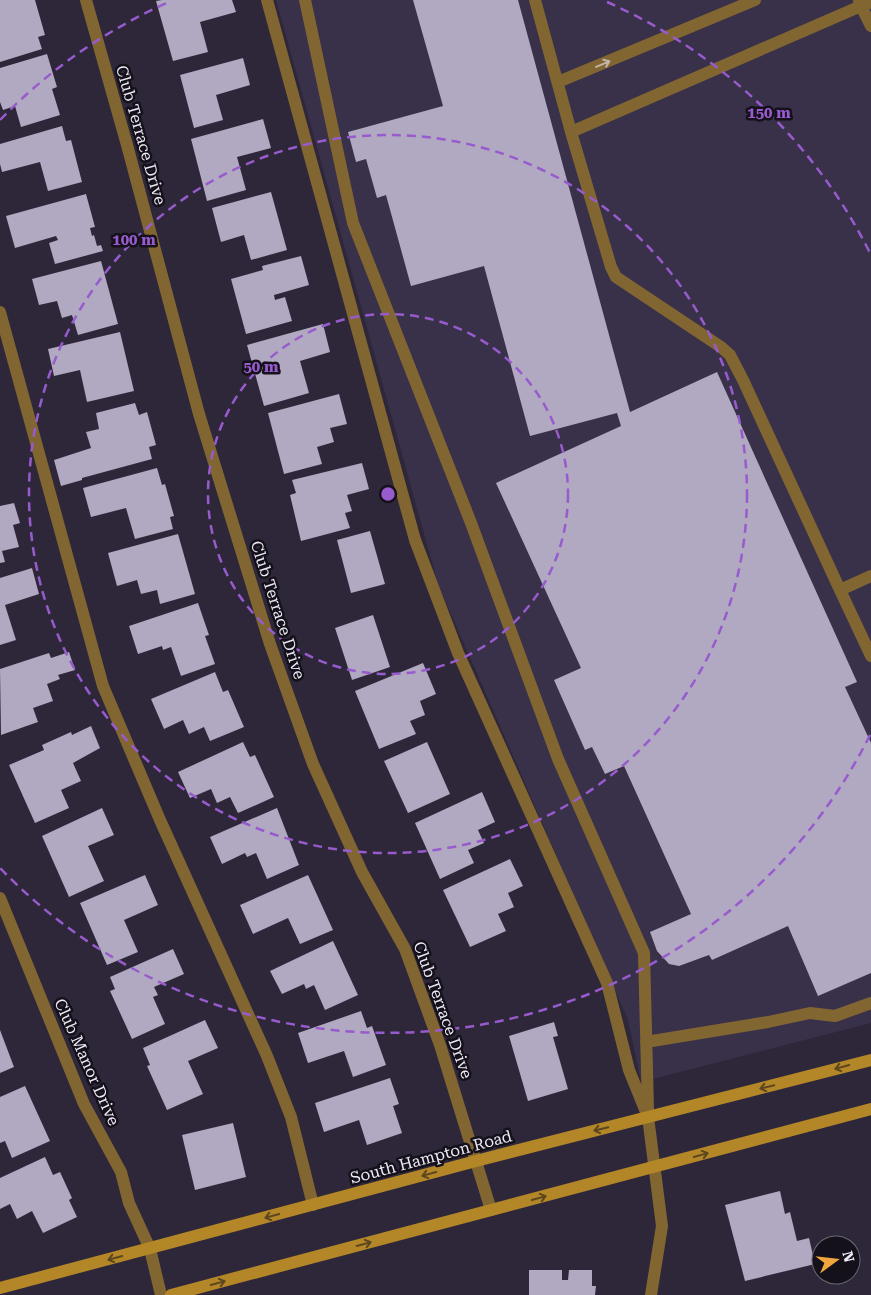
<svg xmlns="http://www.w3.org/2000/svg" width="871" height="1295" font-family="'Roboto Serif',serif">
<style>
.built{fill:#393049}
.building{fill:#b1a8c1}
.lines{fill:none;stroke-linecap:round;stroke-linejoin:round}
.lane{stroke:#826631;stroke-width:12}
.street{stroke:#826631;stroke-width:12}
.secondary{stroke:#b38627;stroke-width:12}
.oneway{stroke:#c2b5a7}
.oneway2{stroke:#5c4620}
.ring{fill:none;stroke:#985bcd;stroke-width:2.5;stroke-dasharray:9 6}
.labels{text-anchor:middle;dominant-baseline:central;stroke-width:5;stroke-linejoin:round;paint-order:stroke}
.street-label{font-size:16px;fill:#ede9f6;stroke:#15111a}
.centre{fill:#985bcd;stroke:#15111a;stroke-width:2.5}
.ring-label{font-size:15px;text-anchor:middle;font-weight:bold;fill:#985bcd;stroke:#15111a;stroke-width:5;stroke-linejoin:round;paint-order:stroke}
</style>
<rect width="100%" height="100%" fill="#2e273a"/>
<path class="built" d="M276 0H871V1023L641 1082 628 1020 438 584Z"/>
<path class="building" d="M0 0H35L45 35 38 37 42 49 0 62Z
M162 0H232L236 12 200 22 208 52 173 61 156 1Z
M413 0H518L630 412 717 372 857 682 845 687 871 743V973L818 996 788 926 712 960 709 955 679 966 669 964 657 951 650 932 691 914 624 766 605 774 592 747 585 750 554 680 581 668 496 483 621 426 617 413 530 436 484 266 411 286 386 195 377 198 366 159 356 162 348 132 443 106Z
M47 54 57 87 52 89 60 115 21 127 15 106 3 110 0 102V68Z
M243 58 250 85 216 95 223 120 194 128 180 75Z
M263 119 271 148 237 157 246 190 207 201 191 139Z
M62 126 66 141 71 140 82 182 48 191 40 162 2 172 0 164V144Z
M271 192 287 250 251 260 244 235 221 242 212 208Z
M86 194 95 227 90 228 92 236 94 235 97 246 101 245 103 251 55 264 49 243 58 240 56 236 15 248 6 216Z
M301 256 309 285 274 295 275 300 285 297 292 321 246 334 231 279 263 270 262 266Z
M101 261 118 324 78 335 72 315 62 318 57 301 39 305 32 279Z
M323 324 330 352 300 361 309 393 264 406 247 345Z
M120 332 134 391 87 402 80 370 54 376 48 349Z
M339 394 347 424 330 428 334 442 317 447 322 464 284 474 268 413Z
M135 403 139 415 147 412 156 445 149 447 152 459 82 478V480L61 486 54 460 91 448 86 432 99 429 96 413Z
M362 463 369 489 347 495 352 511 345 513 350 528 301 541 290 495 296 493 292 480Z
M157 468 162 485 165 484 174 516 170 517 173 529 135 539 126 508 91 517 83 488Z
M14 503 20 523 13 525 19 547 2 551 5 562 0 563V506Z
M370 531 385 584 351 593 337 540Z
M178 534 195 594 160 604 157 590 141 594 137 580 117 586 108 553Z
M32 568 39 594 5 605 16 640 0 645V578Z
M198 603 209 635 205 636 215 664 181 676 171 647 163 650 162 646 138 654 129 626Z
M373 615 390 667 352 680 335 628Z
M69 652 75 670 58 675 60 679 47 684 53 701 33 708 38 722 1 735 0 669 49 653 51 658Z
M423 663 436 694 420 701 425 715 410 721 416 734 379 749 355 691Z
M215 672 223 692 228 690 244 727 210 741 204 727 189 734 183 720 164 729 151 699Z
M91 726 100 748 73 763 81 781 61 790 69 808 35 823 9 765 44 750 42 745 71 732 72 735Z
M243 742 250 757 255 755 274 797 238 813 230 797 217 803 211 789 190 798 178 772Z
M427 742 450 794 408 813 384 761Z
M482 792 495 822 478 830 484 843 468 850 474 863 440 879 415 823Z
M102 808 114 835 88 846 104 881 69 897 42 836Z
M277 808 299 865 267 879 256 853 247 857 245 853 222 864 210 837Z
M510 859 523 886 508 893 514 907 498 914 506 931 470 947 443 890Z
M145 875 158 905 124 920 138 952 107 965 80 903Z
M308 875 333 930 300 944 288 918 253 934 240 905Z
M333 941 358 995 325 1010 314 985 306 989 304 984 282 994 270 971Z
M173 949 184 974 154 987 158 995 153 997 165 1024 132 1039 110 991 115 989 110 977Z
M361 1011 367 1028 372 1026 386 1065 353 1077 344 1051 308 1063 298 1033Z
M205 1020 218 1048 188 1061 203 1094 167 1110 147 1066 150 1065 143 1048Z
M554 1022 558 1036 553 1037 568 1089 528 1101 509 1036Z
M0 1030 14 1067 0 1073Z
M390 1078 399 1104 393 1106 402 1133 367 1145 359 1120 324 1132 315 1103Z
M25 1086 50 1141 12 1158 5 1141 0 1143V1097Z
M233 1123 246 1177 195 1190 182 1135Z
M45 1157 53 1175 60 1172 72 1198 69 1200 77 1217 43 1233 32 1211 17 1219 10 1204 0 1209V1178Z
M780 1191 785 1214 790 1212 797 1241 809 1238 815 1264 745 1281 725 1205Z
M529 1270H562V1280H568L569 1270H592V1286H596L595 1295H529Z"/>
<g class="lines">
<path class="lane" d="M267 0 415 540 458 653 607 983 629 1070 648 1117
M305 0 353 223 471 523 558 759 644 953 648 1109
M535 0 571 132 861 6 859 0
M871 2 861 6 871 26
M558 82 755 0
M571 132 611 267 616 277 721 347 730 355 743 380 840 590 871 576
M0 312 103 686 160 820 267 1056 291 1117 313 1205
M840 590 871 656
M646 1042 768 1022 810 1013 835 1016 871 1003"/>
<path class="street" d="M86 0 127 145 199 414 270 644 313 764 362 872 405 949 440 1045 491 1210
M0 898 84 1104 121 1172 129 1203 150 1249 161 1295
M648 1117 662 1226 651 1295"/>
<path class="secondary" d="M0 1288 476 1161 871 1060
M171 1295 871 1109"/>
</g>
<defs><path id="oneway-shaft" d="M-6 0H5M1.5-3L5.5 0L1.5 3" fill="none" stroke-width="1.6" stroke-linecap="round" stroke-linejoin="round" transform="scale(1.25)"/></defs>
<use class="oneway" href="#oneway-shaft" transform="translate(603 64) rotate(-23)"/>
<g class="oneway2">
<use href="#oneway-shaft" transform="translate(842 1067) rotate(165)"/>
<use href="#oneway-shaft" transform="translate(767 1087) rotate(166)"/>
<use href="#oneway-shaft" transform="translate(601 1129) rotate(166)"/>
<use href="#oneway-shaft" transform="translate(701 1155) rotate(-15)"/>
<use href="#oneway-shaft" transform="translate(429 1174) rotate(165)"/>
<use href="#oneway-shaft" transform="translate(539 1198) rotate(-15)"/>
<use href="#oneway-shaft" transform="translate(272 1216) rotate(165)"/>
<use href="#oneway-shaft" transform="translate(364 1244) rotate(-15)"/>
<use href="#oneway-shaft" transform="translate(115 1258) rotate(165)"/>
<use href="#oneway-shaft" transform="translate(218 1283) rotate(-15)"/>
</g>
<g class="ring">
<circle cx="388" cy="494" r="180"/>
<circle cx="388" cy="494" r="359"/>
<path d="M870 735A539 539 0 0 1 0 868M0 120A539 539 0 0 1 169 2M607 2A539 539 0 0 1 870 253"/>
</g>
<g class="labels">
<g class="street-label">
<text transform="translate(141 135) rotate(74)">Club Terrace Drive</text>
<text transform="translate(278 610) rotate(72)">Club Terrace Drive</text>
<text transform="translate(443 1010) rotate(70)">Club Terrace Drive</text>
<text transform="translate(87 1062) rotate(66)">Club Manor Drive</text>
<text transform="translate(431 1157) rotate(-15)">South Hampton Road</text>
</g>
</g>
<circle cx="388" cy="494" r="8" class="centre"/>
<g class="ring-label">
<text x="769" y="118">150 m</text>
<text x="134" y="245">100 m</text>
<text x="261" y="372">50 m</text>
</g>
<g transform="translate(836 1260) rotate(75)"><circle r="24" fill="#15111a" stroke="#6b6772"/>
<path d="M0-4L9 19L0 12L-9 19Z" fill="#efa73d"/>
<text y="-8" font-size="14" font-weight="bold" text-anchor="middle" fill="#ede9f6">N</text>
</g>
</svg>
